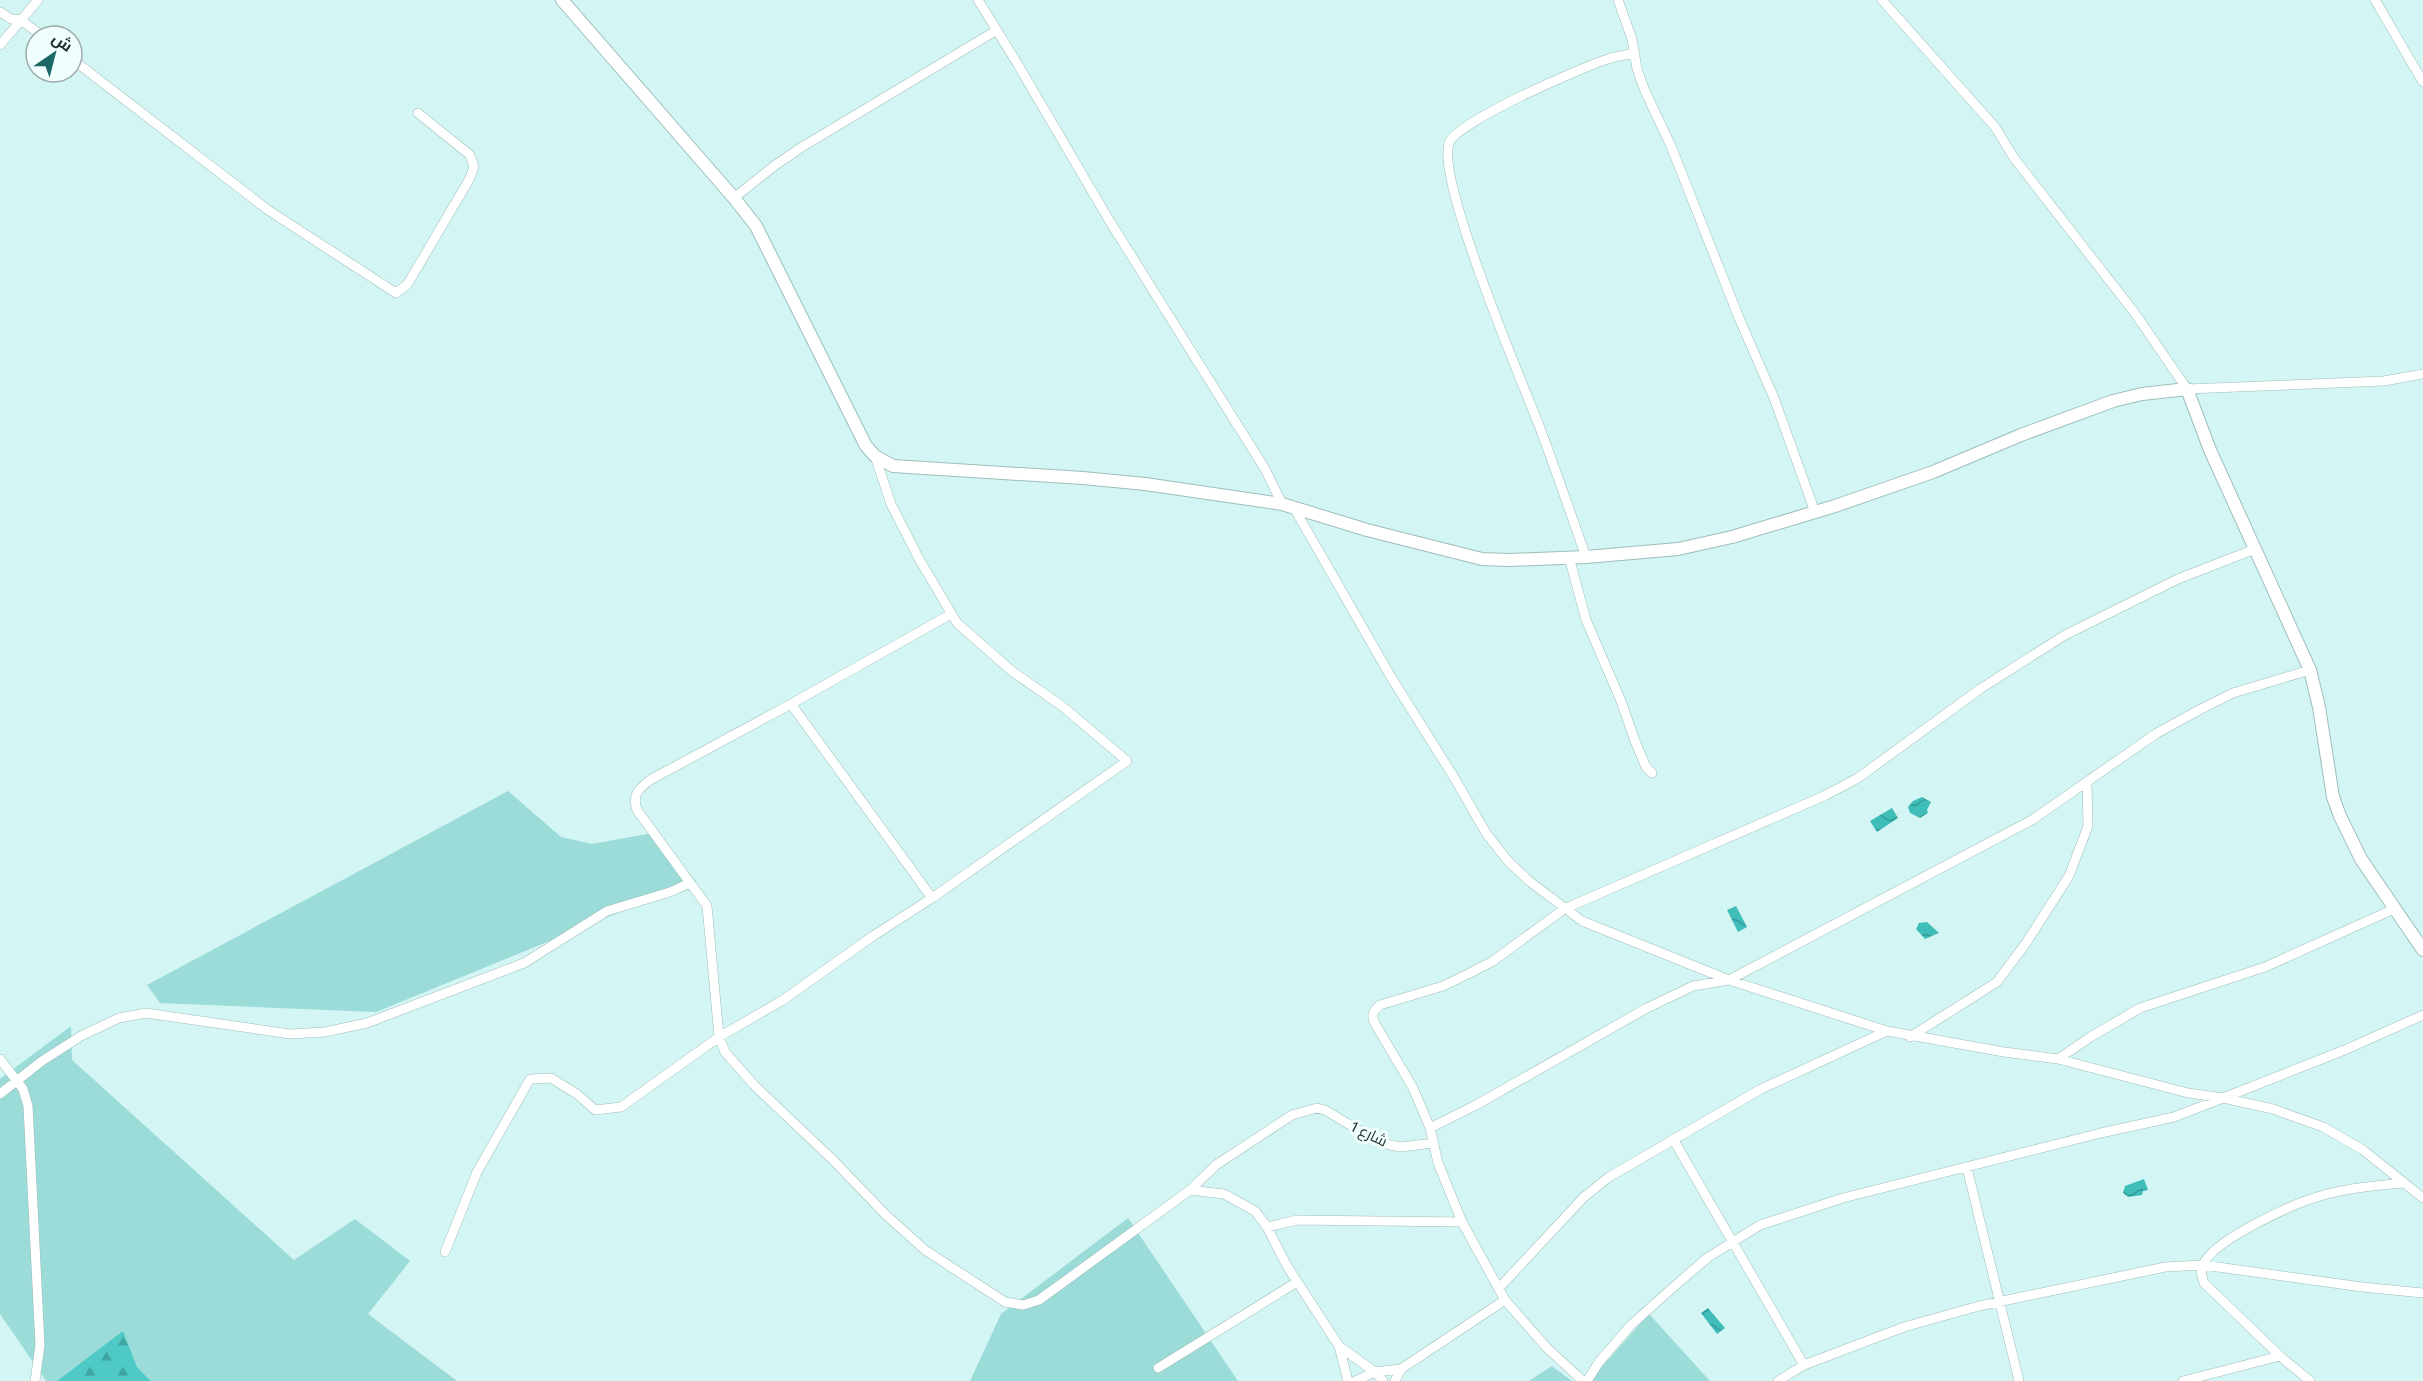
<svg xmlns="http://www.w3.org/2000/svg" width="2423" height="1381" font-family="'Fira Sans Condensed',Cairo,sans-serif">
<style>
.grass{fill:#9bdbd8}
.forest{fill:url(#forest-firs)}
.water{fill:url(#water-waves)}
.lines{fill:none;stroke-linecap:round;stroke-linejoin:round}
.minor-casing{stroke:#9dbebc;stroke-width:10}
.tertiary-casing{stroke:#9dbebc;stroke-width:14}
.minor{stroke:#fff;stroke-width:9}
.tertiary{stroke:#fff;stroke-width:12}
.labels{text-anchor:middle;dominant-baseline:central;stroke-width:6;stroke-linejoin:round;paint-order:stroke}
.street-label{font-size:15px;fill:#23302f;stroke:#f0fefd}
</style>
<defs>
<pattern id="forest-firs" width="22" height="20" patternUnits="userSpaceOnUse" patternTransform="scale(1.5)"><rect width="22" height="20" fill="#4ec9c5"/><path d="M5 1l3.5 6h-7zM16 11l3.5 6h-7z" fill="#40a4a0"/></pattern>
<pattern id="water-waves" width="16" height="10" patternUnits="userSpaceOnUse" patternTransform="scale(1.5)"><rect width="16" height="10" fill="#3fbdb9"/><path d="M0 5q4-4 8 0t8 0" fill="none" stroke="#349a97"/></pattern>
</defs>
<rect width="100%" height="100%" fill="#d3f5f3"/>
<path class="grass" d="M508 791 561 837 592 844 653 833 696 881 376 1012 160 1003 147 985Z
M71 1026 72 1060 294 1260 355 1219 410 1261 368 1314 457 1381H151L137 1367 123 1332 57 1381H46L0 1314V1079Z
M1128 1218 1238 1381H970L1001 1314Z
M1649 1314 1710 1381H1589Z
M1552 1366 1572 1381H1529Z"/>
<path class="forest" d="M123 1331 137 1367 151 1381H57Z"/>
<path class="water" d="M1922 797 1931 802 1927 810 1928 813 1920 818 1910 813 1908 807 1913 801Z
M1892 808 1898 818 1877 832 1870 821Z
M1736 906 1747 927 1738 932 1727 910Z
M1927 922 1939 933 1925 939 1916 929 1919 923Z
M2144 1179 2148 1190 2143 1191 2142 1195 2128 1197 2123 1193 2125 1186Z
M1708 1308 1725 1328 1717 1334 1701 1313Z"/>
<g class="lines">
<defs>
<path id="minor" d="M978 0 1017 63 1109 220 1265 469 1282 504
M1618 0 1632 39 1637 69 1645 91 1671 146 1739 318 1774 398 1815 512
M1882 0 1995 127 2014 158 2134 312 2187 389 2384 381 2423 374
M2375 0 2423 82
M0 12 11 19 21 20 42 36
M0 45 38 0
M72 59 268 210 396 293 407 285 469 180 474 167 470 155 418 113
M734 198 774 166 802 147 997 30
M1294 508 1391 677 1455 779 1486 833 1507 860 1529 881 1582 921 1729 980 1887 1031 2004 1052 2058 1059 2188 1093 2223 1098 2347 1049 2423 1015
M1569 557 1586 620 1621 701 1635 741 1646 767 1652 773
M1586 557C1571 514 1556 471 1540 428 1522 382 1436 180 1449 143 1456 122 1582 67 1608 59 1617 56 1626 55 1635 53
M951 614 791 704 650 780C638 789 632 795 637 810L707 906 719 1037 725 1052 754 1085 833 1160 886 1215 925 1250 1005 1302 1023 1305 1039 1300 1190 1190 1216 1165 1292 1115 1317 1108 1325 1110 1365 1134 1390 1145 1401 1147 1433 1143
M791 704 932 898
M1910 1037 1997 982 2026 943 2069 876 2088 826 2087 782
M0 1059 23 1089 28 1106 40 1345 35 1381
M2058 1059 2092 1036 2140 1008 2265 967 2394 909
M0 1094 42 1061 81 1036 119 1018 146 1013 290 1034 325 1032 367 1023 524 963 607 911 670 892 690 883
M1430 1128 1478 1104 1645 1009 1693 986 1729 980 2032 820 2157 733 2201 709 2233 693 2310 670
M1673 1139 1804 1365
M1967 1168 2019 1381
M1190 1190 1224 1194 1255 1211 1267 1227 1287 1266 1339 1346 1348 1381
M1267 1227 1297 1220 1462 1222
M445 1252 477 1172 530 1079 551 1078 577 1094 595 1110 621 1107 719 1037 783 1000 873 936 932 898 1127 761 1062 706 1013 672 957 623 918 557 891 504 875 456
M1499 1288 1584 1197 1609 1177 1761 1089 1887 1031
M1339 1346 1375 1372 1383 1381
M1158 1368 1297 1282
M1355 1381 1375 1372 1401 1369
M1395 1381 1401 1369 1505 1300
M1583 1381 1547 1348 1505 1300 1462 1222 1438 1163 1430 1128 1413 1088 1374 1022C1371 1014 1374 1010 1380 1005L1443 986 1468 974 1493 961 1564 909 1824 796 1858 778 1980 689 2065 635 2178 579 2255 549
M1587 1381 1599 1362 1631 1325 1669 1291 1707 1258 1760 1225 1843 1198 2101 1133 2174 1117 2223 1098 2273 1109 2323 1127 2363 1150 2423 1198
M1778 1381 1804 1365 1904 1327 1979 1306 2165 1267 2203 1265 2362 1287 2423 1293
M2183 1381 2280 1356
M2310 1381 2280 1356 2204 1283C2202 1276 2200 1271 2203 1265 2213 1240 2291 1205 2317 1197 2344 1188 2374 1186 2403 1183"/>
<path id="tertiary" d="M562 0 734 198 756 226 866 446 875 456 893 466 1083 478 1145 484 1282 504 1367 530 1482 559 1509 560 1586 557 1678 549 1732 537 1835 506 1933 472 2021 435 2113 401 2142 394 2187 389 2210 450 2310 670 2319 707 2333 797 2340 816 2361 859 2423 950"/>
</defs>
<use href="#minor" class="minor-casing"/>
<use href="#tertiary" class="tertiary-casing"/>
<use href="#minor" class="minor"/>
<use href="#tertiary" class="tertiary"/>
</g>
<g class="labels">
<g class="street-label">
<text transform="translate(1369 1134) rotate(26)">شارع 1</text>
</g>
</g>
<g transform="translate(54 54) rotate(35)"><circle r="28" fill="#f0fefd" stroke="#9eacab" stroke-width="1.5"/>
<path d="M0-4.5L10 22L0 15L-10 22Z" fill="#1a6765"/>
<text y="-9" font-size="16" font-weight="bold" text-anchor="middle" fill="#23302f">ش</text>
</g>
</svg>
